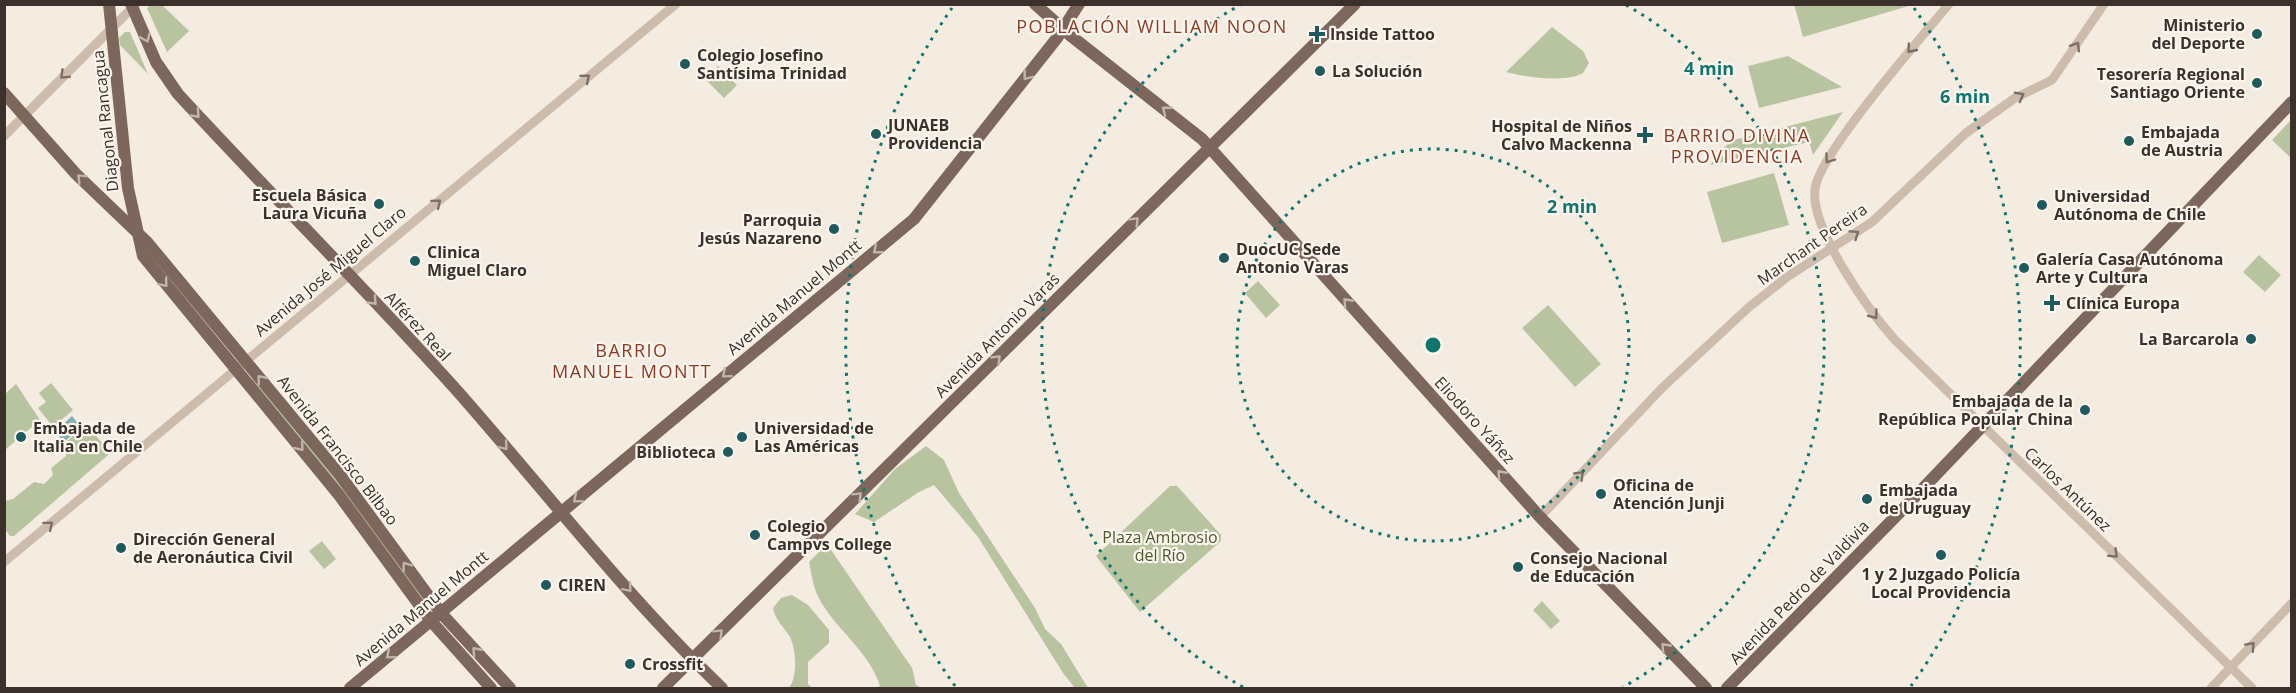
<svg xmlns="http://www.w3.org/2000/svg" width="2296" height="693" font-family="'Open Sans',sans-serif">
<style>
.green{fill:#b8c4a0}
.water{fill:#7fb0b2}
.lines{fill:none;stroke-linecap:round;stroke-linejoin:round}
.minor{stroke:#cdbbac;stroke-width:9}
.major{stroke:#7d675c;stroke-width:12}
.oneway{stroke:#c2b5ac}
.oneway2{stroke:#7d6f65}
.ring{fill:none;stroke:#0f766e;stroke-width:3;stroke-dasharray:3 6}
.poi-dot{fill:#1f5a5e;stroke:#fbf5ee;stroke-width:2}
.labels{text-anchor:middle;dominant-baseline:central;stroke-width:4.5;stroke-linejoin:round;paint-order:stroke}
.poi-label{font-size:16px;font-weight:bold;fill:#3b302b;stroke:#fbf5ee;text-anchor:start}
.street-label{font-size:16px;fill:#3b302b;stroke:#fbf5ee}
.park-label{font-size:16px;fill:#4a5a2e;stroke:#fbf5ee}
.neighbourhood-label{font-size:18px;letter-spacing:1.5px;fill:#8c3b22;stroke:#fbf5ee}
.centre{fill:#0f766e;stroke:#fbf5ee;stroke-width:3}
.ring-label{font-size:18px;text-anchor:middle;font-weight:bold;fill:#0f766e;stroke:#fbf5ee;stroke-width:4.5;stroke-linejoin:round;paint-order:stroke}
</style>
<rect width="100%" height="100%" fill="#f4ebe1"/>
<path class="green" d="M1794 4H1912V5L1803 37Z
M151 5H162L189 31 167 52 147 8Z
M1552 27 1583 51 1589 63 1583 73C1567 83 1524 77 1506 72Z
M125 32H130L148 74 120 45 119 38Z
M1788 56 1842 87 1759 108 1748 66Z
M718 66 737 85 724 98 705 79Z
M1843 112 1813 155 1809 142 1710 165 1730 141Z
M2291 120V158L2272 140Z
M1774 173 1789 225 1722 243 1707 192Z
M2259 255 2281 275 2265 292 2243 272Z
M1258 281 1280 305 1266 318 1245 293Z
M1548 305 1601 364 1575 387 1522 328Z
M253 379 342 486 424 600 422 602 251 381Z
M51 383 73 410 53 427 38 408 46 402 39 393Z
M16 384 40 420 5 450V394Z
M86 424 108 450V455L14 536H10L5 529V501L13 499 34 482 44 484 53 475 51 468 66 456 65 443Z
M926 446 944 460 959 493 1035 608 1045 629 1061 644 1088 688H1075L1063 673 978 537 934 485 919 492 874 522 855 514 895 469Z
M1170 486H1177L1221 535V541L1140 612 1096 556Z
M322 541 336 559 324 569 309 551Z
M827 544 912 668 916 685 922 688H877L880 686C870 653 838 631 821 602 813 589 812 576 809 562Z
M792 595 808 605 829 630V643L808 662V684L812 688H789C798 676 796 650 790 637 784 627 775 620 773 608L781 598Z
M1542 601 1560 621 1551 629 1533 610Z"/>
<path class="water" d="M72 416 81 427 64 442 55 432Z"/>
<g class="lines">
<path class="minor" d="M1949 4C1922 37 1818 155 1815 189 1810 229 1869 311 1895 340L2252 688
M4 136 136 4
M1540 517 1662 388 1748 308 1787 277 1872 222 1966 133 2015 98 2052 80 2104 4
M4 562 676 4
M2211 688 2292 603"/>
<path class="major" d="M109 4 128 188 143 256 339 495 431 621 491 688
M131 4 156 62 178 94C271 195 369 292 460 394 547 493 627 597 722 688
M1035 4 1071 36 1202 139 1540 517 1706 688
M4 93 76 174 147 242 340 475 441 613 510 688
M350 688 914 219 1057 38 1079 4
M663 688 1355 4
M1727 688 1908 504 2292 102"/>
</g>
<defs><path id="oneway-chevron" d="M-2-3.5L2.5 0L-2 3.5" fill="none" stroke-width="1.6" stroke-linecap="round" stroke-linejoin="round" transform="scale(1.5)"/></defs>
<g class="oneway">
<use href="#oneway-chevron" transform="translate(146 38) rotate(67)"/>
<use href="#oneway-chevron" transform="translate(1027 76) rotate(128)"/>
<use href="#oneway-chevron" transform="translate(1166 110) rotate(-142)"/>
<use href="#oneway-chevron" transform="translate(196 114) rotate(47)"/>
<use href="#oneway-chevron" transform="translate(81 178) rotate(-135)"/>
<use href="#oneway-chevron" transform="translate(1135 221) rotate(-45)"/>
<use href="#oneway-chevron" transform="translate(877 250) rotate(140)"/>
<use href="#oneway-chevron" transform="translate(164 283) rotate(50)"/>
<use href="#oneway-chevron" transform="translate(373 301) rotate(47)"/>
<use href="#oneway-chevron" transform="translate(1347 302) rotate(-132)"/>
<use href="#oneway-chevron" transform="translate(997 359) rotate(-45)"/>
<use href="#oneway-chevron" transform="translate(726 374) rotate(140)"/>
<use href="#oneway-chevron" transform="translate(261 379) rotate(-129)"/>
<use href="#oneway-chevron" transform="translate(504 446) rotate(50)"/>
<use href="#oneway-chevron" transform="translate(300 447) rotate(51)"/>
<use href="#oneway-chevron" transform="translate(1501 474) rotate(-132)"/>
<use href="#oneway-chevron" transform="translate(858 496) rotate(-45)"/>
<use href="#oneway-chevron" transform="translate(577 499) rotate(140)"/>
<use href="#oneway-chevron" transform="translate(406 566) rotate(-126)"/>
<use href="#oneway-chevron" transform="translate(628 588) rotate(49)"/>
<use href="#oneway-chevron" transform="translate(719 633) rotate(-45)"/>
<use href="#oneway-chevron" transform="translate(1665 647) rotate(-134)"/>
<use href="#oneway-chevron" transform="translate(476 651) rotate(-132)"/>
<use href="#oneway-chevron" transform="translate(390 655) rotate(140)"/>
</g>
<g class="oneway2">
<use href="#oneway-chevron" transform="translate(2076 46) rotate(-58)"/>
<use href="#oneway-chevron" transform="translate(1911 49) rotate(129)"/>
<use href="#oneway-chevron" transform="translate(64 75) rotate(136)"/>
<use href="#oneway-chevron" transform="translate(586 78) rotate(-40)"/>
<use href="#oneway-chevron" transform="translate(2020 96) rotate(-28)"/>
<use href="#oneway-chevron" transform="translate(1829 159) rotate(125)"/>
<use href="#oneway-chevron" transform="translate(437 203) rotate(-40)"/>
<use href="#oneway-chevron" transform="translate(1855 234) rotate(-34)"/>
<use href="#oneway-chevron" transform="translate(1874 315) rotate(53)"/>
<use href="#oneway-chevron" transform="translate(1580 475) rotate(-45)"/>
<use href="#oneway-chevron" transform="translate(49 525) rotate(-40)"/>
<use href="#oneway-chevron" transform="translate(2114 554) rotate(44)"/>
<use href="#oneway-chevron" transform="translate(2251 646) rotate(-47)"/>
</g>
<g class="ring">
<circle cx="1433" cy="345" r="196"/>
<path d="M1243 687A391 391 0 0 1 1240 5M1626 5A391 391 0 0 1 1623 687"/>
<path d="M955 686A587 587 0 0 1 952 8M1914 8A587 587 0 0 1 1911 686"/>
</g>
<g class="poi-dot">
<path d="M1314 25h6v6h6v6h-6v6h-6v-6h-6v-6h6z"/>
<circle cx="2257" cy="34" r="6"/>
<circle cx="685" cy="64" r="6"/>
<circle cx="1320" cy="71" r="6"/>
<circle cx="2257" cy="83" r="6"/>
<circle cx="876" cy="134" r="6"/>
<path d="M1642 126h6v6h6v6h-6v6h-6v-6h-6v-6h6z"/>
<circle cx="2129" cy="141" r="6"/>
<circle cx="379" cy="204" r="6"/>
<circle cx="2042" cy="205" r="6"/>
<circle cx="834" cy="229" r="6"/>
<circle cx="1224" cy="258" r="6"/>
<circle cx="415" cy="261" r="6"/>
<circle cx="2024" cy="268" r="6"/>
<path d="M2049 294h6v6h6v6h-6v6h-6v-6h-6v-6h6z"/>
<circle cx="2251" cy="339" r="6"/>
<circle cx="2085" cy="410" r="6"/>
<circle cx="21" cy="437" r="6"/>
<circle cx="742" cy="437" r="6"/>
<circle cx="728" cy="452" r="6"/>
<circle cx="1601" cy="494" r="6"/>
<circle cx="1867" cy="499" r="6"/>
<circle cx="755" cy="535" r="6"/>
<circle cx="121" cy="548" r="6"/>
<circle cx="1941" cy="555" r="6"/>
<circle cx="1518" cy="567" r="6"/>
<circle cx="546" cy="585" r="6"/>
<circle cx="630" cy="664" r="6"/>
</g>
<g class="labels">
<g class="poi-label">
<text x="2245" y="25" text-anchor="end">Ministerio<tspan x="2245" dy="18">del Deporte</tspan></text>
<text x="1330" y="34">Inside Tattoo</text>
<text x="697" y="55">Colegio Josefino<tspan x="697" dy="18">Santísima Trinidad</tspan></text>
<text x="1332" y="71">La Solución</text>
<text x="2245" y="74" text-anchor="end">Tesorería Regional<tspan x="2245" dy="18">Santiago Oriente</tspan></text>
<text x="888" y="125">JUNAEB<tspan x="888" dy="18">Providencia</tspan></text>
<text x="1632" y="126" text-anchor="end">Hospital de Niños<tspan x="1632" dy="18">Calvo Mackenna</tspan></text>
<text x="2141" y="132">Embajada<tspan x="2141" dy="18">de Austria</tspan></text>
<text x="367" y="195" text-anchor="end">Escuela Básica<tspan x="367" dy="18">Laura Vicuña</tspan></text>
<text x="2054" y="196">Universidad<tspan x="2054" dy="18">Autónoma de Chile</tspan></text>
<text x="822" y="220" text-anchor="end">Parroquia<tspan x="822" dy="18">Jesús Nazareno</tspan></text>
<text x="1236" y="249">DuocUC Sede<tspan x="1236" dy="18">Antonio Varas</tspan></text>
<text x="427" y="252">Clinica<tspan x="427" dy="18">Miguel Claro</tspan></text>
<text x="2036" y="259">Galería Casa Autónoma<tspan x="2036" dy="18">Arte y Cultura</tspan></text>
<text x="2066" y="303">Clínica Europa</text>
<text x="2239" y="339" text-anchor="end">La Barcarola</text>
<text x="2073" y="401" text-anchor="end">Embajada de la<tspan x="2073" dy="18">República Popular China</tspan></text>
<text x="33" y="428">Embajada de<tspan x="33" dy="18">Italia en Chile</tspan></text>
<text x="754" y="428">Universidad de<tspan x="754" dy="18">Las Américas</tspan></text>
<text x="716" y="452" text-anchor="end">Biblioteca</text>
<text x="1613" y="485">Oficina de<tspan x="1613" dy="18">Atención Junji</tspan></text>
<text x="1879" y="490">Embajada<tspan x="1879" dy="18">de Uruguay</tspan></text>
<text x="767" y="526">Colegio<tspan x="767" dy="18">Campvs College</tspan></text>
<text x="133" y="539">Dirección General<tspan x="133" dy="18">de Aeronáutica Civil</tspan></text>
<text x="1530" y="558">Consejo Nacional<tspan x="1530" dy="18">de Educación</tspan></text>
<text x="1941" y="574" text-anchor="middle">1 y 2 Juzgado Policía<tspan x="1941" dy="18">Local Providencia</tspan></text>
<text x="558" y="585">CIREN</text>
<text x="642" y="664">Crossfit</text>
</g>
<g class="street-label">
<text transform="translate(105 121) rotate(-96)">Diagonal Rancagua</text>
<text transform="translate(1812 244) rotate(-35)">Marchant Pereira</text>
<text transform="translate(330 271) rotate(-40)">Avenida José Miguel Claro</text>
<text transform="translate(794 297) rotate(-40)">Avenida Manuel Montt</text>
<text transform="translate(418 326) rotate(47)">Alférez Real</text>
<text transform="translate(997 335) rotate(-45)">Avenida Antonio Varas</text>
<text transform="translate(1475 420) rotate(48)">Eliodoro Yáñez</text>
<text transform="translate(338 450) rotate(52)">Avenida Francisco Bilbao</text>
<text transform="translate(2068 489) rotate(44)">Carlos Antúnez</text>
<text transform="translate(1799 592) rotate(-46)">Avenida Pedro de Valdivia</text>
<text transform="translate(421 608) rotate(-40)">Avenida Manuel Montt</text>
</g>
<g class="park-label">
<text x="1160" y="537">Plaza Ambrosio<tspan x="1160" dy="18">del Río</tspan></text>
</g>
<g class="neighbourhood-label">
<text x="1152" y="26">POBLACIÓN WILLIAM NOON</text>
<text x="1737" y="135">BARRIO DIVINA<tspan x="1737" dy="21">PROVIDENCIA</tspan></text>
<text x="632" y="350">BARRIO<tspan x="632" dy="21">MANUEL MONTT</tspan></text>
</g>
</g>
<circle cx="1433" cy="345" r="9" class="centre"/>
<g class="ring-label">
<text x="1709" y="75">4 min</text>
<text x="1965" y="103">6 min</text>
<text x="1572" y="213">2 min</text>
</g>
<rect width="2296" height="693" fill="none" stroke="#3b302b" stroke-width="12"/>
</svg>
